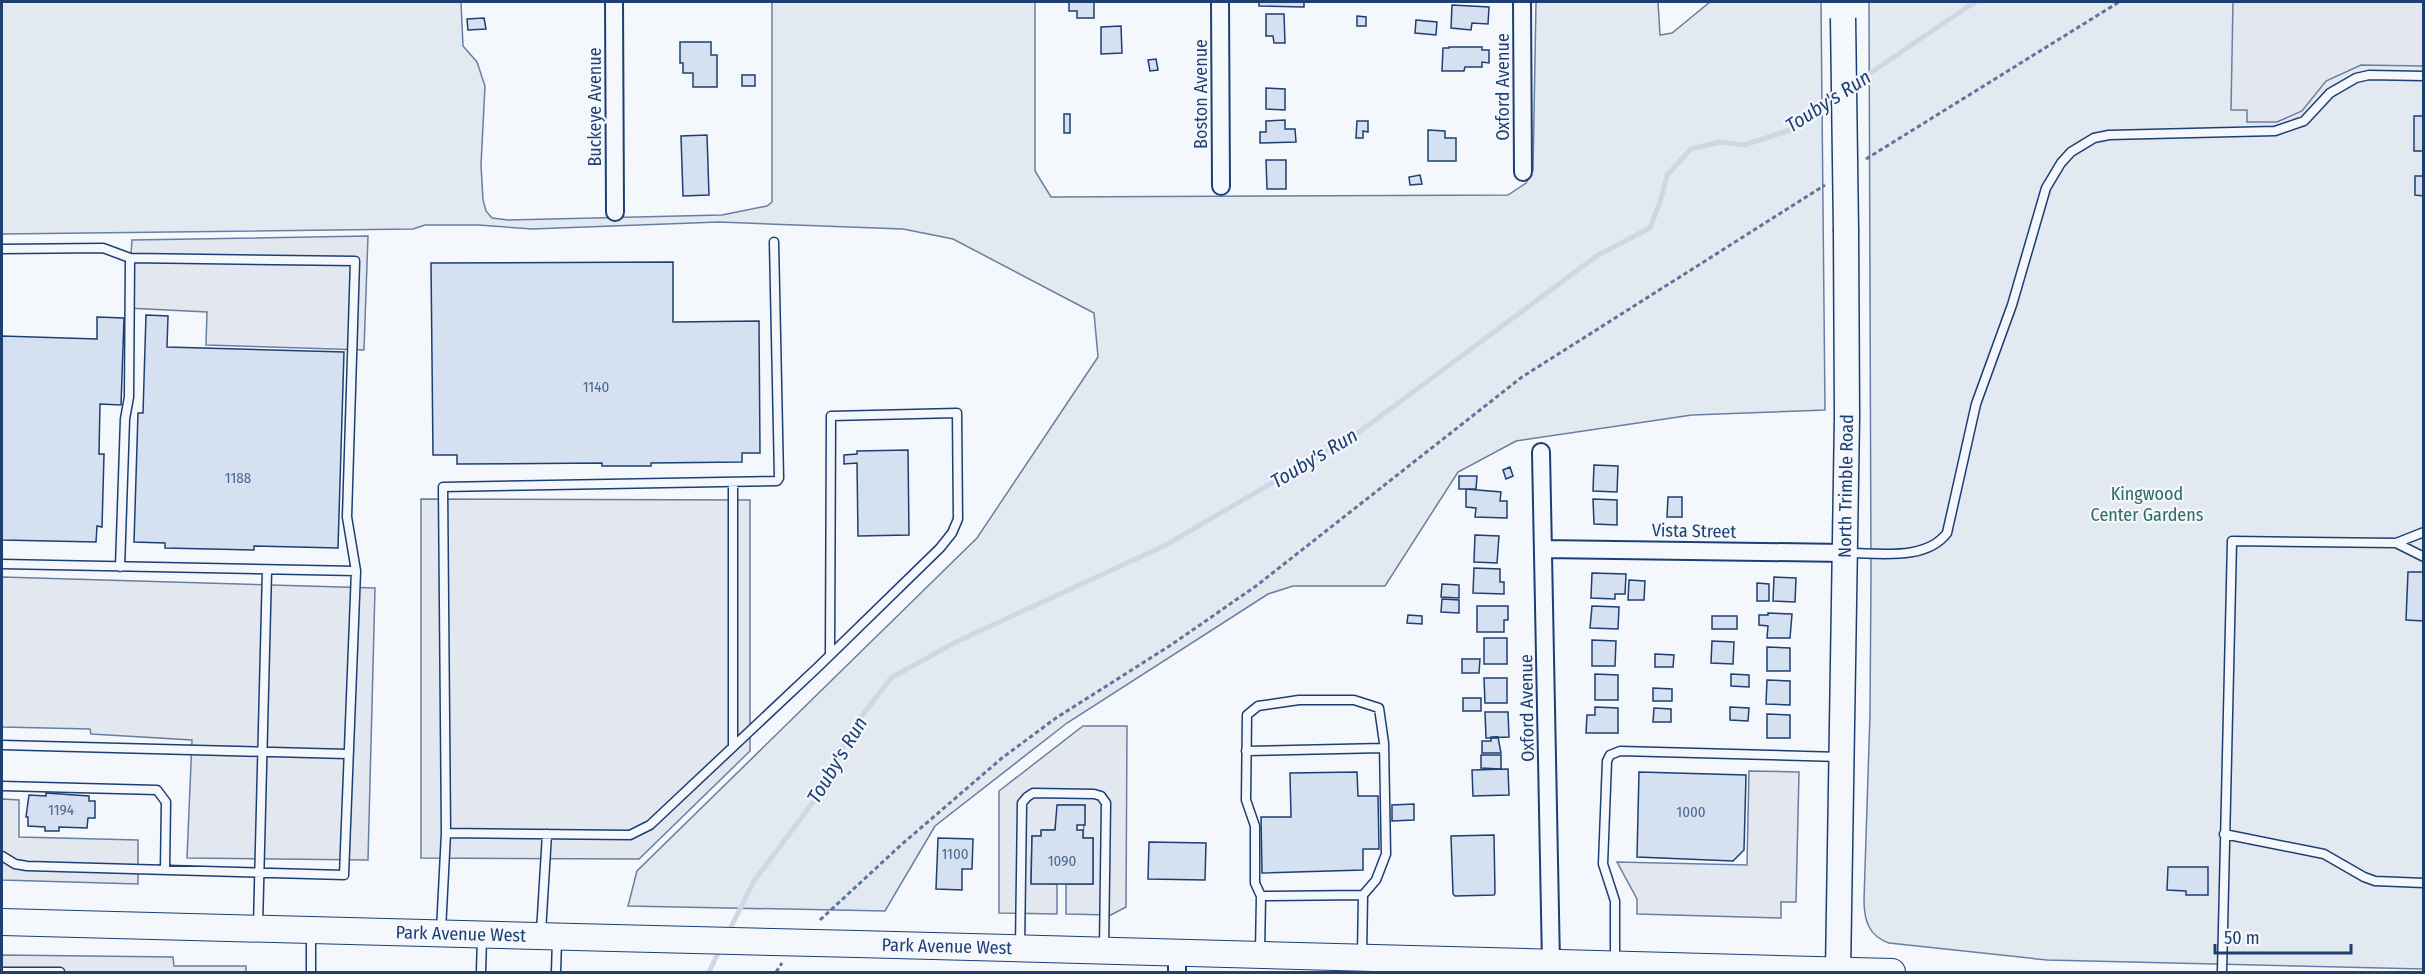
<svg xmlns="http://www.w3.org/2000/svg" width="2425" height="974" font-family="'Fira Sans Condensed',sans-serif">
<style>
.green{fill:#e3e9f0;stroke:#687fa3;stroke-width:1.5}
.parking{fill:#e3e8f0;stroke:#687fa3;stroke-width:1.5}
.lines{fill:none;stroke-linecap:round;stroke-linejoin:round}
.stream{stroke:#cfd7e4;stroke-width:5}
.building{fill:#d5e0f0;stroke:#1d3f73;stroke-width:1.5}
.service-casing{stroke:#1d3f73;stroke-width:11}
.minor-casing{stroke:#1d3f73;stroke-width:20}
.secondary-casing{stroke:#1d3f73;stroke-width:27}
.primary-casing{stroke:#1d3f73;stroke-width:28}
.path{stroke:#5e769c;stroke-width:3;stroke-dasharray:4.5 3;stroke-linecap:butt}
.service{stroke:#f4f7fb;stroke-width:8}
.minor{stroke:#f4f7fb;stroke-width:16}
.secondary{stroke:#f4f7fb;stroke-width:24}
.primary{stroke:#f4f7fb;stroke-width:26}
.secondary-bridge-casing{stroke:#1d3f73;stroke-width:27;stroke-linecap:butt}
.primary-bridge-casing{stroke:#1d3f73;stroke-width:28;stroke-linecap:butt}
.secondary-bridge{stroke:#f4f7fb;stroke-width:24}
.primary-bridge{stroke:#f4f7fb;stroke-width:26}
.labels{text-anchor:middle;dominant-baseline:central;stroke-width:4.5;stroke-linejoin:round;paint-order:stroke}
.number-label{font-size:15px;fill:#4b6792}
.street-label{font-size:18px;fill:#1d3f73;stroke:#f4f7fb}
.park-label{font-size:18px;fill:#2c6c60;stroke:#f4f7fb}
.water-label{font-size:20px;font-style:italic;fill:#1d3f73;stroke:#f4f7fb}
</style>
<rect width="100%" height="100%" fill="#f4f7fb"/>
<path class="green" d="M2 2H461L463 46 477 62 485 86 481 165 483 200 486 211 492 218 508 220 722 215 767 206 772 202V2H1035V171L1051 197 1508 195 1526 183 1533 170 1536 2H1658L1660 35 1672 33 1710 2H1821L1825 410 1692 415 1516 441 1458 472 1385 586H1293L1268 594 1067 723 935 826 885 911 628 906 637 871 977 538 1098 357 1094 313 953 239 903 229 719 222 532 229 478 225H425L413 229 2 234Z
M1869 2H2423V969L2047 960 1889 943C1869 936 1864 921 1864 900L1870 714 1871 575Z"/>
<path class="parking" d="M2233 2H2423V66L2361 65 2326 81 2302 111 2277 122H2247V110H2231Z
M368 236 364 350 206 345 207 312 127 308 132 240Z
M421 499 750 500V751L639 859 421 858Z
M2 577 375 588 368 860 187 858 192 740 91 734 90 729 2 727Z
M1083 726H1127L1126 907 1111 915 1066 914V884H1093V838H1083L1085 805H1058L1055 830H1042L1041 836H1032L1031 883 1057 884V914L999 913V791Z
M1749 771 1799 772 1796 902H1781V918L1637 914V899L1617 862 1747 865Z
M2 799 19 800V837L138 840V884L2 880Z
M2 955 173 957 174 966H246V972H2Z"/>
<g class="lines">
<path class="stream" d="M1851 86 1975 2
M728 933 754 881 820 793 851 730 891 678 956 642 1166 545 1359 432 1598 255 1650 228 1661 199 1667 175 1691 149 1720 142 1744 145 1790 130 1837 97
M709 972 721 947"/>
</g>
<path class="building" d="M1069 2H1108H1094V18H1077V11H1069Z
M1259 2H1304V7L1259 6Z
M1452 5 1489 7 1488 24 1472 23 1471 30 1451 28Z
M1266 14H1284L1285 43H1274L1273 36H1266Z
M1357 16 1366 17V26H1357Z
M484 18 486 29 468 30 467 19Z
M1416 20 1437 22 1436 35 1415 33Z
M1121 26 1122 53 1101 54V27Z
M680 42H711V55H717V87H693V73H683V63H680Z
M1449 47H1482V50H1489V63L1482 62V67H1465L1464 71H1442L1443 48H1449Z
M1156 59 1158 70 1150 71 1148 60Z
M742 75H755V86H742Z
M1266 88 1285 89V110L1266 109Z
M1064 114H1070V133H1064Z
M2414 116H2424V151H2414Z
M1285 120V129H1295L1296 142 1260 143V132H1266V121Z
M1357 121H1368V132L1363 131V138H1356Z
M1428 130 1445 131V138H1456V161H1428Z
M707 135 709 195 683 196 681 136Z
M1266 160H1286V189H1267Z
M1420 175 1422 184 1410 185 1409 177Z
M2415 176H2424V196L2415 195Z
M673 262V322L759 321 760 453H742V462L651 463V466H602V463L457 464V455H433L431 263Z
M146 315 168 316 167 347 344 352 338 548 254 546V550L165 548V543L134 542 138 413H143Z
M97 317 124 318 121 405 100 404 99 454H104L102 527 97 526 96 542 2 540V336L97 339Z
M908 450 909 535 858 536 857 463 844 464V455L857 454V451Z
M1594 465 1618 466 1617 492 1593 491Z
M1510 467 1513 476 1506 479 1503 470Z
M1459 476H1477L1476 489H1459Z
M1466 489 1501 492 1500 501H1507V518L1475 517 1476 508 1466 507Z
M1668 497H1682V517H1667Z
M1593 499 1617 500V525L1594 524Z
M1475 535 1499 536 1497 563 1474 562Z
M1474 568 1500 569V582H1504V594L1473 593Z
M2408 572H2424V621L2406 620Z
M1592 573 1626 574 1625 594H1615V599L1591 598Z
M1774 577 1796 578 1795 602 1773 601Z
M1629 580 1645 581 1644 600H1628Z
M1757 583 1769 584V601H1757Z
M1442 584 1459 585V598L1441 597Z
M1442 599 1459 600V613L1441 612Z
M1477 606H1508V620H1504V632H1477Z
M1592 606 1619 607 1618 629 1590 628Z
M1768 613 1792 614 1790 638H1767L1768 626 1759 625V615H1768Z
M1408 615 1422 616V624L1407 623Z
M1712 616H1737V629H1712Z
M1484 638H1507V664H1484Z
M1592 640 1616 641 1615 666H1592Z
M1712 641 1734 642 1733 664 1711 663Z
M1767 647 1790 648V671H1767Z
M1655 654 1674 655 1673 667H1655Z
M1462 659H1480L1479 673H1462Z
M1595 674 1618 675V700H1595Z
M1731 674 1749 675V687L1731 686Z
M1484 678H1507V703H1485Z
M1767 680 1790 681V705L1766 704Z
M1653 688 1672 689V701H1653Z
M1463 698H1481V711H1463Z
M1595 707 1618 708V733H1586L1587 715H1595Z
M1730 707 1749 708 1748 721 1730 720Z
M1654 708 1671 709V722H1653Z
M1485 712H1508L1509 737 1486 738Z
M1767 714 1790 715V738H1767Z
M1491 737H1498L1501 753H1482V741H1491Z
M1481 755H1501V769L1481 768Z
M1508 769 1509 795 1473 796 1472 770Z
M1357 772 1358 796H1378L1379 849H1363V870L1262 873 1261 817H1291L1290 773Z
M1639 772 1746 775 1744 850 1733 861 1637 857Z
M46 793 89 796V801H95V818H88L87 828 59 827V831H45V827L28 826V817H26L29 795 46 796Z
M1414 804V820L1392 821V805Z
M1057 805H1085V825H1077V830H1083V838H1093V884H1031L1032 836H1041V830H1055Z
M1494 835 1495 893 1494 895 1455 896 1453 894 1451 836Z
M938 838 973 839 972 869H962V890L936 889Z
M1149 842 1206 843 1205 880 1148 879Z
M2168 867H2208V895H2186V891L2167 890Z"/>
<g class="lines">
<defs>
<path id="service" d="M2 249 103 248 130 258 129 397 125 419 120 567
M733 483V747
M2396 543 2424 557
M1848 553C1879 553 1926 561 1947 533L1976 404 2012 305 2046 188 2061 163 2071 152 2094 138 2109 135 2275 131 2304 121 2330 93 2356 78 2369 75 2424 76
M2 564 356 571
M2 745 347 754
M1246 751 1384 748
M2 786 157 790 166 802 165 870
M446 833 630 835 650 825 819 666 940 548 952 533 958 519 957 413 831 416 830 655
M2224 834 2324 854 2364 877 2375 881 2424 883
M2 856 15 864 27 866 344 875 356 571 347 517 355 261 130 258
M1261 896 1363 895
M258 926 267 570
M441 930 446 833 443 487 777 481 779 478 774 242
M541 932 547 834
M1020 947 1022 803 1027 797 1033 793 1094 794 1101 796 1106 803 1104 948
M1260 953 1261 896 1255 883V826L1246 800 1247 715 1258 706 1299 700H1354L1379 708 1384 743 1386 854 1376 880 1363 895 1362 955
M1615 962V901L1603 864 1607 761 1610 755 1620 751 1840 757
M2 972H60
M311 972V934
M481 972 482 938
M556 972 557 940
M2222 972 2232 541 2396 543 2424 532"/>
<path id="minor" d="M614 2 615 212
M1220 2 1221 186
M1522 2 1523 172
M1541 452 1551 963
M1543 549 1845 553
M1177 972V954"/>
<g id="secondary">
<path id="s1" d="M1838 972 1847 417 1846 231"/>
</g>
<g id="primary">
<path id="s2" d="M2 922 614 938"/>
<path id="s3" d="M857 944 1892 972"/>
</g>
</defs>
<use href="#service" class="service-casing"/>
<use href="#minor" class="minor-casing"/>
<use href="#secondary" class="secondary-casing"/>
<use href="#primary" class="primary-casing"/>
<path class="path" d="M1866 159 2119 2
M820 920 901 845 1002 758 1056 718 1171 645 1256 586 1522 377 1825 185
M776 972 782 963"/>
<use href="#service" class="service"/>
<use href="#minor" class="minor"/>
<use href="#secondary" class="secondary"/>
<use href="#primary" class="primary"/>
<defs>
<path id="secondary-bridge" d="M1843 18 1846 231"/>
<path id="primary-bridge" d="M614 938 857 944"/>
</defs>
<use href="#secondary-bridge" class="secondary-bridge-casing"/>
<use href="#primary-bridge" class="primary-bridge-casing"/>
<use href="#secondary-bridge" class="secondary-bridge"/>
<use href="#primary-bridge" class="primary-bridge"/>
</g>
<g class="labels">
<g class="number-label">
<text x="596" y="387">1140</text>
<text x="238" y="478">1188</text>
<text x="61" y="810">1194</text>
<text x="1691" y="812">1000</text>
<text x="955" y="854">1100</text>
<text x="1062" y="861">1090</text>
</g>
<g class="street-label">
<text transform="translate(1503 87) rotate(-90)">Oxford Avenue</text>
<text transform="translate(1201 94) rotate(-90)">Boston Avenue</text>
<text transform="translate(595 107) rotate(-90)">Buckeye Avenue</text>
<text stroke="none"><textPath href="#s1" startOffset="486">North Trimble Road</textPath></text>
<text transform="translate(1694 531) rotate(1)">Vista Street</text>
<text transform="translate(1527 708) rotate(-91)">Oxford Avenue</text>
<text stroke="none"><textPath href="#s2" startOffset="459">Park Avenue West</textPath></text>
<text stroke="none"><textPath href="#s3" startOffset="90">Park Avenue West</textPath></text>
</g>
<g class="park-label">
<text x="2147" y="494">Kingwood<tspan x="2147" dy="21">Center Gardens</tspan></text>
</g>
<g class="water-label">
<text transform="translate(1828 101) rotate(-33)">Touby's Run</text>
<text transform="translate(1314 458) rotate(-31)">Touby's Run</text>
<text transform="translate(837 760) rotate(-59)">Touby's Run</text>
</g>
</g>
<rect width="2425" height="974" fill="none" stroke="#1d3f73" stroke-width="6"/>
<path d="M2215 944v9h136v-9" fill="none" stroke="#1d3f73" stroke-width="3"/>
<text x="2224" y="944" font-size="18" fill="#1d3f73" stroke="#f4f7fb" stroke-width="4.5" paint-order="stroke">50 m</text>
</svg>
